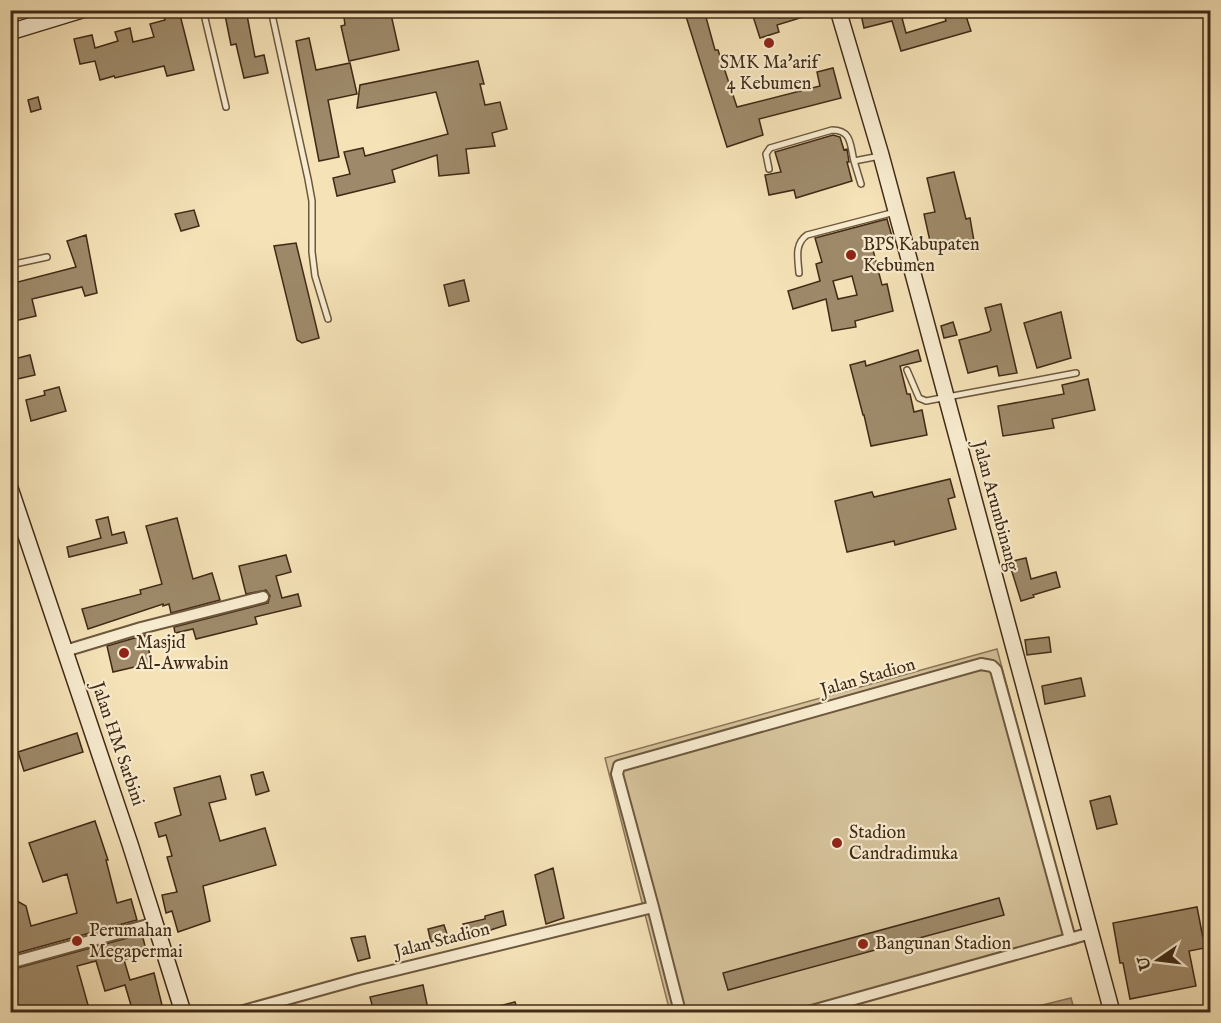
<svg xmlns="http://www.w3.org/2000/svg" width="1221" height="1023" font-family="'IM FELL English',serif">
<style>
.green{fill:#d6c39c;stroke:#8b7659;stroke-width:1.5}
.water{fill:#b7a380;stroke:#877356;stroke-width:1.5}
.building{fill:#9e8a6a;stroke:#402a16;stroke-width:1.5;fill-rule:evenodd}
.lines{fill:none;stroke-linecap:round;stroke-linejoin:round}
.service-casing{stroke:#6d583e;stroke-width:8}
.minor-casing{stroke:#6d583e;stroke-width:14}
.secondary-casing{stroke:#402a16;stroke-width:18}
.service{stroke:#f8ecd0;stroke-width:5}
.minor{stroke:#f8ecd0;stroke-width:10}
.secondary{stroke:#f8ecd0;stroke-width:15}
.poi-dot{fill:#8f2418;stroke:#f8ecd0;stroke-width:2}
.labels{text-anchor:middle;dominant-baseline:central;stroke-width:4.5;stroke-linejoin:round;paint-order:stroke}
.poi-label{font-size:18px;fill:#402a16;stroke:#f8ecd0;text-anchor:start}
.street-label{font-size:18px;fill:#402a16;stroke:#f8ecd0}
</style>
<rect width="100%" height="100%" fill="#f5e2b7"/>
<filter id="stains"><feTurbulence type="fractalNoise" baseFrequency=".00333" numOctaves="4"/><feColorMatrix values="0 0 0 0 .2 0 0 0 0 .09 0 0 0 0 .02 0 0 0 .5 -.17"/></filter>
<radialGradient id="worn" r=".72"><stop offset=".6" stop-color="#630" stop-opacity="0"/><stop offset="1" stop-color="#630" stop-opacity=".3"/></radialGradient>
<path class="green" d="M997 649 1076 944 794 1012H670L605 758Z"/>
<path class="water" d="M1071 998 1075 1012H1014Z"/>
<path class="building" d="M224 10H246L255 57 264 55 268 73 244 78 236 44 231 45Z
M343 10H390L399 50 349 61 341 26 345 25Z
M684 10H704L715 50H718L737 107 820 86 817 72 833 68 841 98 759 119 763 135 727 147Z
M751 10H815L816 13 777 25 779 32 760 38Z
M860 10H917V14L902 18 906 33 946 21 943 10H964L971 31 901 51 892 21 864 28Z
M179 11 194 70 167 76 164 66 115 78 114 76 100 80 95 61 80 64 74 39 92 35 95 48 118 41 115 32 130 28 133 42 154 37 150 24 165 20 164 15Z
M309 38 316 70 350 63 357 94 328 100 339 157 319 161 296 41Z
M478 61 484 84H480L485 105 500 102 507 129 492 133 495 146 466 149 469 173 439 176 437 155 392 170 395 182 337 196 333 178 350 174 344 152 363 148 365 156 448 134 436 92 357 108 360 85Z
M38 97 41 109 31 112 28 100Z
M833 135 840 137 844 150 847 149 849 162H847L852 181 796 198 794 190 769 195 765 175 781 172 775 152Z
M954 172 966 219 970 218 974 241 960 244V241L931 246 924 214 935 212 927 178Z
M194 210 199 226 181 231 175 214Z
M887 219 893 240 872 246 882 285 887 284 893 311 855 321 856 327 832 331 826 299 793 309 788 291 820 281 816 264 822 262 815 238ZM852 276 857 295 838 299 833 281Z
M86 235 97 293 85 296 82 287 32 299 36 316 10 322V284L76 267 67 241Z
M296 243 319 338 302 343 297 340 274 246Z
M464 280 469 301 449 306 444 285Z
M1001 304 1017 373 999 376 997 366 968 373 959 340 989 332 991 330 985 308Z
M1061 312 1071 358 1037 368 1024 323Z
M953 322 957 335 944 338 941 326Z
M918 350 921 361 900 366 907 394H910L914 412 922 410 927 435 871 446 864 415H863L850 365 865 361 866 366Z
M30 355 35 375 13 380 10 360Z
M1088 379 1095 410 1052 419 1054 428 1003 436 998 406 1064 394 1062 385Z
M59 387 66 411 31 421 26 400 45 395 44 391Z
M950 479 955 497 948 499 956 529 895 545 894 541 847 552 835 501 872 492 874 497Z
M108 517 112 535 124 532 127 543 69 557 67 547 101 538 96 520Z
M177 518 193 579 212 573 220 600 171 613 169 604 163 606V604L88 629 82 609 141 594 140 590 162 584 146 526Z
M286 555 291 572 276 576 282 598 298 594 301 606 255 617 257 624 196 639 193 629 175 633 174 627 268 603 270 596 266 590 246 594 239 566Z
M1026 558 1031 579 1056 572 1060 587 1033 595 1034 597 1021 601 1009 562Z
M145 635 152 663 113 672 107 646Z
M1049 637 1051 652 1027 655 1025 640Z
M1081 678 1085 696 1045 704 1042 686Z
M77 733 83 752 24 771 18 752Z
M263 772 269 791 256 795 251 775Z
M220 776 226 799 209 803 220 841 265 828 276 865 203 886 210 921 178 932 172 911 166 913 162 895 177 892 167 857 172 856 166 835 159 837 155 823 181 815 174 788Z
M1110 796 1117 824 1097 829 1090 801Z
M95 821 108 860H106L117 903 131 899 137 920 10 955V897L26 906 31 926 77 913 67 874 43 882 29 843Z
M553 868 564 918 546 924 535 875Z
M999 898 1004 915 728 990 723 973Z
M1197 907 1203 938 1210 936V947L1189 951 1196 986 1130 999 1123 963H1120L1113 923Z
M503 911 506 925 469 937 463 924 485 919V916Z
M444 925 448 937 431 942 428 929Z
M142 934 146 950 124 960 130 980 154 973 162 1005 145 1010 146 1012H133L125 985 105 991 96 961 77 966 90 1012H10V970Z
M365 936 370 958 358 961 351 938Z
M423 985 428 1009 414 1012H374L370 997Z
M515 1002 518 1012H486V1009Z"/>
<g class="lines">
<defs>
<path id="service" d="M203 10 226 107
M271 10 308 179 312 201V252L315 276 328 319
M769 169 766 154 770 148 832 130C852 130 850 145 854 161
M861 184 854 161 880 156
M10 265 47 257
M799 273C798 259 794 244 807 235L895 212
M907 370 919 398 926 401 1076 373"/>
<path id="minor" d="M65 651 141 628 263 597
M653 907 617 774 619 766 981 664 992 666 996 670 1070 939
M10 963 155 923
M240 1012 359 979 653 907 680 1012
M808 1012 1091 933"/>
<path id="secondary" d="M838 10 881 155 1112 1012
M10 32 82 10
M10 488 130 844 183 1012"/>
</defs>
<use href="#service" class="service-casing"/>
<use href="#minor" class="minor-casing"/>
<use href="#secondary" class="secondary-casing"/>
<use href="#service" class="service"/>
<use href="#minor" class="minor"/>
<use href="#secondary" class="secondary"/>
</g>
<g class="poi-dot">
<circle cx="769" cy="43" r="6"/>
<circle cx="851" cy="255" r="6"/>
<circle cx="124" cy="653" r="6"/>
<circle cx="837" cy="843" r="6"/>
<circle cx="77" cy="941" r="6"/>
<circle cx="863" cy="944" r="6"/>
</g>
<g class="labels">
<g class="poi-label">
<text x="769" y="63" text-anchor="middle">SMK Ma'arif<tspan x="769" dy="21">4 Kebumen</tspan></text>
<text x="863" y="245">BPS Kabupaten<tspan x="863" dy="21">Kebumen</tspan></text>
<text x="136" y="643">Masjid<tspan x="136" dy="21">Al-Awwabin</tspan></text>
<text x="849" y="833">Stadion<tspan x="849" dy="21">Candradimuka</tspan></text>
<text x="89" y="931">Perumahan<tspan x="89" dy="21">Megapermai</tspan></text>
<text x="875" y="944">Bangunan Stadion</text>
</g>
<g class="street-label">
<text transform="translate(995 506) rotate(75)">Jalan Arumbinang</text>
<text transform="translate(868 678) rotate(-16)">Jalan Stadion</text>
<text transform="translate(117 744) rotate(71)">Jalan HM Sarbini</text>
<text transform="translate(442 941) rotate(-14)">Jalan Stadion</text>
</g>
</g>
<rect width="1221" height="1023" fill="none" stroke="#f5e2b7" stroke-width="36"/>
<rect x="12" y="12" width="1197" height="999" fill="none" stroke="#402a16" stroke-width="3"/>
<rect x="18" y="18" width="1185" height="987" fill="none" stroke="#402a16" stroke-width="1.5"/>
<g transform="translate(1158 960) rotate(256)" stroke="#f8ecd0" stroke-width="4.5" paint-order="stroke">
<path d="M0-4.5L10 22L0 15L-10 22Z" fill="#402a16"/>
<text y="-9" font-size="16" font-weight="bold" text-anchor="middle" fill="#402a16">U</text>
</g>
<rect width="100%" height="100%" filter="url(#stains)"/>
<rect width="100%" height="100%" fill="url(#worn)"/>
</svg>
